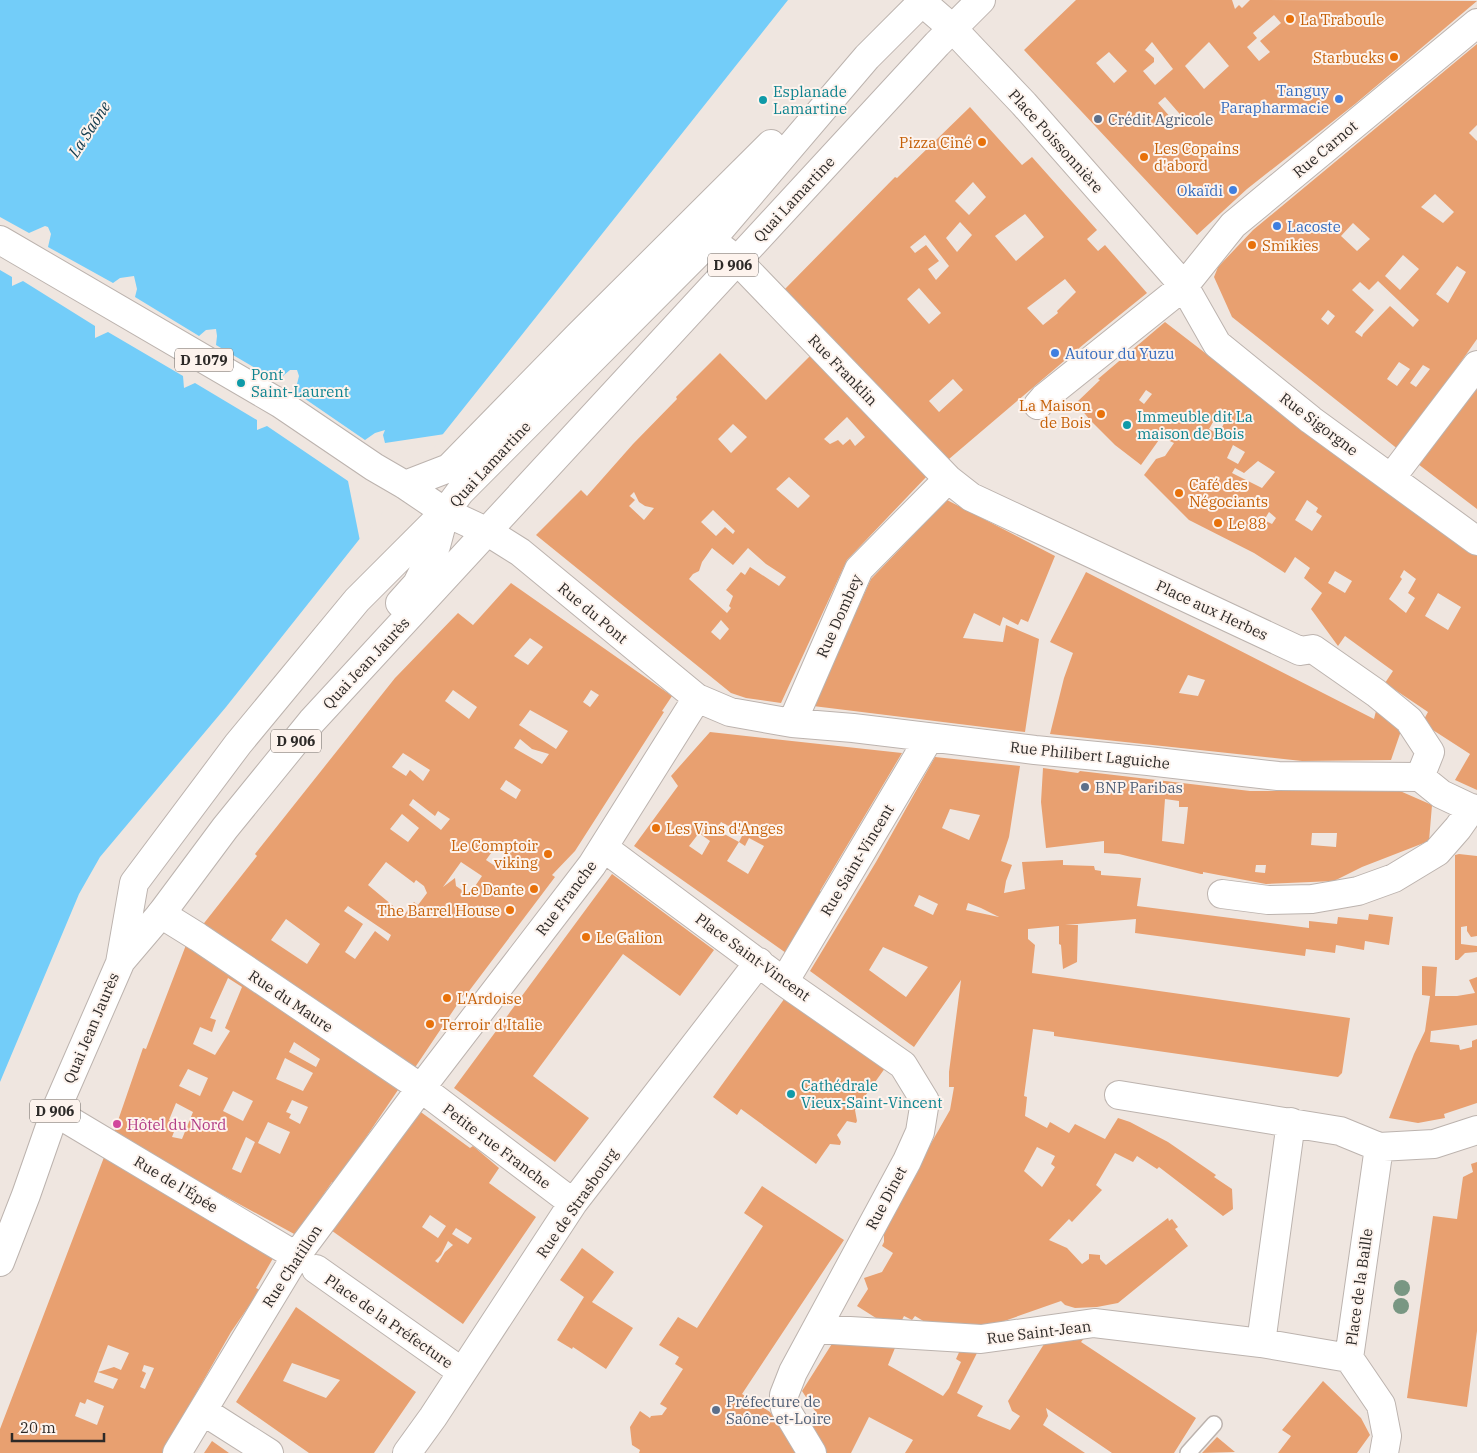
<svg xmlns="http://www.w3.org/2000/svg" width="1477" height="1453" font-family="'IBM Plex Serif',serif">
<style>
.water{fill:#73cdf9}
.pier{fill:#efe6e0}
.building{fill:#e8a070;fill-rule:evenodd}
.lines{fill:none;stroke-linecap:round;stroke-linejoin:round}
.lane-casing{stroke:#bcb3ae;stroke-width:18}
.street-casing{stroke:#bcb3ae;stroke-width:30}
.primary-casing{stroke:#bcb3ae;stroke-width:30}
.lane{stroke:#fff;stroke-width:15}
.street{stroke:#fff;stroke-width:28}
.primary{stroke:#fff;stroke-width:28}
.tree{fill:#799783}
.food-dot{fill:#e8710a;stroke:#fdf3ed;stroke-width:2}
.shop-dot{fill:#3f7fe0;stroke:#fdf3ed;stroke-width:2}
.culture-dot{fill:#0f9aa8;stroke:#fdf3ed;stroke-width:2}
.service-dot{fill:#5c6f8a;stroke:#fdf3ed;stroke-width:2}
.hotel-dot{fill:#d1479c;stroke:#fdf3ed;stroke-width:2}
.labels{text-anchor:middle;dominant-baseline:central;stroke-width:4;stroke-linejoin:round;paint-order:stroke}
.shield{fill:#fdf3ed;stroke:#6b6663;stroke-width:1}
.shield-label{font-size:14px;font-weight:bold;fill:#2d2a28}
.food-label{font-size:15px;fill:#c56008;stroke:#fdf3ed;text-anchor:start}
.shop-label{font-size:15px;fill:#366cbe;stroke:#fdf3ed;text-anchor:end}
.culture-label{font-size:15px;fill:#0d838f;stroke:#fdf3ed;text-anchor:start}
.service-label{font-size:15px;fill:#4e5e75;stroke:#fdf3ed;text-anchor:start}
.street-label{font-size:15px;fill:#2d2a28;stroke:#fdf3ed}
.hotel-label{font-size:15px;fill:#b23c85;stroke:#fdf3ed;text-anchor:start}
.water-label{font-size:16px;font-style:italic;fill:#10394b;stroke:#fdf3ed}
</style>
<rect width="100%" height="100%" fill="#efe6e0"/>
<path class="water" d="M0 0H788L226 707 100 857 79 894 0 1082Z"/>
<path class="pier" d="M0 217 29 233 45 226 48 227 51 234 48 247 113 283 120 278 134 276 137 289 135 297 199 336 206 330 216 329 217 336 216 345 277 381 290 370H297L299 376 295 392 365 440 375 433 385 430 383 435 385 443 445 434 360 541 348 481 267 426 257 430V420L195 383 184 388 183 376 108 332 95 338V326L23 281 12 286V277L0 270Z"/>
<path class="building" d="M1076 0H1232L1235 9 1239 5 1242 8 1250 0 1477 1 1355 104 1247 189 1197 235 1024 50ZM1274 15 1281 23 1260 41 1270 52 1259 61 1247 47 1257 38 1253 33ZM1152 42 1173 69 1155 85 1143 71 1154 62V58L1145 50ZM1209 42 1229 66 1204 89 1185 66ZM1109 52 1127 71 1114 83 1096 63ZM1165 97 1185 120 1178 126 1158 103Z
M1477 44V125L1469 133 1477 141V339L1399 450 1232 317 1214 277 1218 267 1253 230ZM1435 194 1454 212 1443 223 1421 207ZM1353 223 1370 239 1357 251 1341 236ZM1403 255 1419 269 1400 290 1385 276ZM1457 266 1466 272 1448 303 1436 294ZM1378 281 1419 320 1413 327 1390 306 1363 334 1362 337 1355 332 1374 310 1352 290 1360 282 1369 290ZM1328 310 1335 316 1328 325 1321 319ZM1399 362 1410 369 1397 386 1387 379ZM1423 365 1430 369 1416 387 1410 383Z
M970 107 1022 165 1032 157 1097 230 1087 239 1098 251 1105 245 1147 293 1084 344 949 459 784 290 895 177 897 178ZM973 182 986 197 969 215 955 201ZM1025 214 1044 237 1016 261 995 236ZM960 222 972 235 957 252 946 238ZM925 235 949 266 936 280 928 269 939 261 926 245 915 253 910 247ZM1065 279 1076 292 1057 311 1058 313 1043 325 1027 308ZM919 288 941 313 929 324 907 299ZM953 379 963 390 939 412 929 401Z
M1165 322 1257 393 1477 552V790L1455 780 1470 754 1422 723 1428 712 1385 683 1393 671 1345 636 1338 646 1311 609 1322 593 1304 578 1310 568 1295 557 1285 573 1254 553 1189 520 1144 475 1156 459 1165 456 1174 443 1161 437 1141 465 1115 445 1090 420 1076 403 1100 380 1098 379ZM1146 390 1152 394 1144 404 1139 400ZM1217 415 1226 420 1218 434 1209 429ZM1233 445 1245 452 1238 464 1227 458ZM1258 461 1275 472 1262 488 1232 473 1235 468 1244 473ZM1307 500 1318 508 1316 512 1322 516 1312 531 1295 520ZM1269 512 1276 518 1272 524 1264 520ZM1404 570 1416 579 1408 593 1415 598 1406 613 1389 599 1402 579 1400 577ZM1335 571 1352 581 1345 593 1328 583ZM1438 593 1461 607 1448 630 1425 616Z
M720 353 766 400 812 354 929 474 847 560 781 703 746 698 731 693 536 535 581 490 587 496 633 444 677 399 676 397ZM847 417 865 437 855 446 850 439 843 445 838 440 830 444 824 439ZM733 424 747 437 731 453 718 439ZM789 477 810 496 798 508 776 489ZM634 492 639 502 645 506 654 508 644 520 629 506 635 500 630 496ZM713 510 735 531 733 534 725 527 716 536 701 522ZM712 548 733 565 748 548 766 564 786 577 779 586 750 567 745 575 741 572 726 590 733 596 729 606 731 608 727 613 689 579 693 574 699 571 702 562ZM721 620 729 629 720 640 711 632Z
M1477 383V509L1418 464Z
M947 500 1055 556 1028 622 1021 619 1018 625 1003 617 1000 626 974 613 963 638 1003 642 1006 625 1039 639 1025 732 813 706 871 579Z
M1086 572 1374 719 1376 711 1402 728 1391 760 1302 761 1050 734 1064 678 1073 653 1050 642ZM1188 675 1205 680 1198 696 1179 693Z
M511 583 672 696 662 711 664 712 575 851 552 875 555 877 466 995 465 993 412 1072 201 927 257 856 255 854 395 678 458 613 473 625ZM530 638 543 647 528 665 514 656ZM453 690 477 707 469 719 445 701ZM591 690 599 695 590 707 583 702ZM530 710 568 731 556 749 519 725ZM520 739 532 749 549 754 542 764 514 748ZM403 753 430 770 423 781 410 770 406 776 392 767ZM506 780 521 790 516 799 500 789ZM413 799 435 816 438 811 450 819 441 830 409 805ZM402 814 419 828 408 842 390 829ZM499 842 510 850 498 868 486 860ZM386 862 414 883 416 880 424 886 427 893 418 905 414 902 404 915 368 885ZM461 862 482 876 469 895 456 886 455 878 443 887ZM348 906 391 935 388 941 375 931 355 959 345 952 363 924 344 911ZM286 919 320 944 307 964 271 940Z
M710 732 902 753 820 891 822 893 786 953 634 846 678 786 671 776ZM721 822 743 834 739 842 745 846 749 838 764 846 748 874 727 861 739 842 717 830ZM699 833 710 841 702 855 689 846Z
M935 757 1020 766 1009 837 1001 861 1012 865 1006 881 1004 893 1025 889 1022 862 1063 860V865L1094 866 1095 870 1101 871V875L1141 878 1137 906 1309 928V921L1337 924 1338 917 1368 920 1369 914 1393 917 1389 945 1365 941 1364 950 1336 945 1335 953 1306 949 1305 956 1135 933 1136 919 1065 925H1078L1077 962 1063 969 1061 945 1059 944V926L1028 929V939L1035 945 1032 973 1350 1018 1342 1073 1338 1077 1054 1036V1032L1033 1029 1024 1096 1027 1097 1025 1116 1047 1128 1050 1122 1069 1133 1075 1124 1105 1139 1118 1118 1130 1122 1168 1142 1216 1175 1214 1177 1232 1189 1233 1209 1223 1216 1159 1167 1157 1169 1137 1156 1133 1162 1115 1153 1096 1185 1102 1190 1072 1222 1069 1219 1049 1240 1067 1248 1082 1264 1089 1259V1254L1100 1255V1259L1106 1265 1168 1218 1169 1221 1172 1219 1178 1227 1175 1229 1188 1246 1118 1303 1097 1307 1075 1308 1065 1305 1061 1301 990 1326H958L954 1323 953 1325 925 1322 915 1316 912 1320 904 1316 902 1320 876 1318 857 1306 868 1289 864 1278 882 1272 893 1253 882 1246 884 1242V1226L950 1110 954 1087H949V1072L961 980 914 1047 810 971 876 862ZM950 809 980 815 969 840 942 828ZM919 895 938 904 933 915 914 906ZM968 903 981 908 999 917 966 910ZM883 947 928 967 906 997 869 970ZM1037 1147 1055 1156 1051 1164 1055 1167 1042 1187 1024 1171Z
M1043 768 1078 773 1080 771 1250 791H1400L1432 805 1429 841 1362 867 1334 881 1266 884 1203 872V874H1201L1119 854 1104 853V841L1046 848 1041 802ZM1165 799 1179 801V807H1188L1184 844 1162 841ZM1312 833H1337L1336 847 1311 845ZM1256 865H1266L1265 873 1255 872Z
M1459 854 1477 856V936L1471 937 1467 931V926L1461 927V944L1477 946V952L1465 953 1458 960H1455V855Z
M612 874 714 950 680 996 623 954 533 1076 589 1118 555 1162 454 1088Z
M186 945 400 1087 335 1183 332 1182 296 1235 113 1135 143 1048 146 1049ZM228 978 242 987 225 1028 230 1031 215 1055 193 1044 200 1027 212 1032 216 1020 210 1018ZM294 1042 320 1059 316 1067 289 1052ZM285 1058 313 1073 303 1091 276 1079ZM188 1069 208 1078 200 1096 179 1086ZM233 1091 253 1101 243 1121 223 1111ZM292 1100 308 1107 300 1124 289 1118 291 1114 286 1112ZM176 1103 193 1112 182 1139 172 1137 177 1124 169 1120ZM268 1122 290 1132 280 1154 258 1143ZM246 1137 255 1142 241 1173 232 1169Z
M1422 966 1437 967 1435 996H1457L1475 993 1469 980 1477 977V1025L1431 1031 1430 1042 1459 1045 1460 1050 1472 1047V1041L1477 1039V1103L1444 1114 1445 1118 1418 1123 1389 1118 1414 1054 1425 1031 1430 996 1422 995Z
M790 991 888 1064 855 1110 857 1121 856 1123 847 1121 837 1135 841 1142 840 1145 830 1144 816 1164 741 1109 737 1115 713 1097Z
M418 1110 470 1148 473 1146 499 1168 489 1183 536 1217 463 1324 328 1228ZM430 1215 446 1226 438 1238 422 1227ZM456 1228 472 1238 468 1244 452 1234ZM448 1241 453 1245 445 1252 438 1263 435 1261 441 1255Z
M106 1152 276 1253 256 1288 260 1290 231 1332 162 1453H0V1429ZM108 1345 129 1353 121 1370 114 1367 98 1372 118 1379 113 1389 94 1382 98 1371ZM144 1365 154 1368 145 1389 140 1387 146 1373 142 1371ZM87 1399 104 1406 97 1425 75 1416 80 1402 85 1404Z
M1477 1162V1331L1467 1407 1407 1398 1433 1216 1457 1219 1463 1177 1473 1172 1471 1164Z
M762 1186 844 1240 742 1394 770 1412 797 1453H639L640 1450 632 1445 630 1427 640 1411 650 1418 651 1416 662 1415 667 1408 660 1404 683 1369 675 1364 679 1357 659 1345 678 1317 697 1328 763 1226 744 1213Z
M582 1248 614 1272 592 1302 633 1328 606 1369 573 1347 572 1349 557 1340 584 1297 560 1280Z
M296 1307 416 1392 374 1453H309L236 1402ZM292 1363 340 1380 326 1398 283 1381Z
M1086 1336 1081 1342 1196 1418 1174 1453H1112L1046 1408 1048 1416 1043 1425 1085 1453H905L913 1440 869 1417 851 1453H826L819 1450 805 1429 819 1417 802 1391 835 1339 897 1343 888 1365 943 1396 949 1388 961 1362 956 1359 961 1348 979 1349 957 1393 983 1406 977 1416 1010 1430 1020 1416 1012 1411 1008 1401 1046 1341Z
M1323 1381 1361 1418 1370 1435 1357 1453H1278L1291 1436 1282 1430Z
M1217 1437 1235 1452 1202 1453Z
M212 1441 229 1453H204Z"/>
<g class="lines">
<defs>
<path id="lane" d="M1188 1453 1214 1424"/>
<path id="street" d="M922 2 952 28 1024 104 1184 286 1217 344 1311 420 1477 541
M711 240 737 260 948 479 971 497 1300 651 1313 649 1376 693 1409 720 1430 752 1420 777
M1038 405 1044 398 1184 286 1233 225 1477 23
M1391 478 1477 365
M488 532 520 552 697 698 730 712 792 723 853 728 1035 750 1148 761 1278 776 1420 777 1441 794 1477 811
M792 723 859 569 948 479
M604 848 784 982 903 1065 925 1101 920 1132 907 1161 793 1372 784 1395 785 1408 812 1453
M1222 894 1268 900 1312 899 1358 891 1394 878 1437 852 1458 828 1472 808
M161 914 198 937 421 1088 573 1203
M784 982 929 738
M1119 1095 1340 1131 1379 1147 1434 1144 1477 1130
M55 1112 296 1256
M316 1269 462 1372
M817 1329 981 1339 1094 1323 1261 1343 1349 1358
M1261 1343 1291 1122
M1349 1358 1379 1147
M1349 1358 1381 1405 1387 1436 1384 1453
M203 1411 269 1453
M177 1453 296 1256 421 1088 592 865 697 698
M407 1453 433 1417 573 1203 759 962"/>
<path id="primary" d="M0 240 281 404 374 467 405 485 445 512 488 532
M405 485 449 468 578 336 771 144
M400 603 417 584 436 546 444 516
M121 961 161 914 225 828 312 721 937 44 981 0
M0 1262 26 1195 55 1112 120 963 134 883 238 744 357 600 445 512 460 492 711 240 867 57 924 0"/>
</defs>
<use href="#lane" class="lane-casing"/>
<use href="#street" class="street-casing"/>
<use href="#primary" class="primary-casing"/>
<use href="#lane" class="lane"/>
<use href="#street" class="street"/>
<use href="#primary" class="primary"/>
</g>
<g class="tree">
<circle cx="1402" cy="1288" r="8"/>
<circle cx="1401" cy="1306" r="8"/>
</g>
<g class="food-dot">
<circle cx="1290" cy="19" r="5"/>
<circle cx="1394" cy="57" r="5"/>
<circle cx="982" cy="142" r="5"/>
<circle cx="1144" cy="157" r="5"/>
<circle cx="1252" cy="245" r="5"/>
<circle cx="1101" cy="414" r="5"/>
<circle cx="1179" cy="493" r="5"/>
<circle cx="1218" cy="523" r="5"/>
<circle cx="656" cy="828" r="5"/>
<circle cx="548" cy="854" r="5"/>
<circle cx="534" cy="889" r="5"/>
<circle cx="510" cy="910" r="5"/>
<circle cx="586" cy="937" r="5"/>
<circle cx="447" cy="998" r="5"/>
<circle cx="430" cy="1024" r="5"/>
</g>
<g class="shop-dot">
<circle cx="1339" cy="99" r="5"/>
<circle cx="1233" cy="190" r="5"/>
<circle cx="1277" cy="226" r="5"/>
<circle cx="1055" cy="353" r="5"/>
</g>
<g class="culture-dot">
<circle cx="763" cy="100" r="5"/>
<circle cx="241" cy="383" r="5"/>
<circle cx="1127" cy="425" r="5"/>
<circle cx="791" cy="1094" r="5"/>
</g>
<g class="service-dot">
<circle cx="1098" cy="119" r="5"/>
<circle cx="1085" cy="787" r="5"/>
<circle cx="716" cy="1410" r="5"/>
</g>
<circle class="hotel-dot" cx="117" cy="1124" r="5"/>
<g class="labels">
<g class="shield">
<rect x="708" y="253.5" width="50" height="23" rx="4"/>
<rect x="175" y="348.5" width="58" height="23" rx="4"/>
<rect x="271" y="729.5" width="50" height="23" rx="4"/>
<rect x="30" y="1099.5" width="50" height="23" rx="4"/>
</g>
<g class="shield-label">
<text x="733" y="265">D 906</text>
<text x="204" y="360">D 1079</text>
<text x="296" y="741">D 906</text>
<text x="55" y="1111">D 906</text>
</g>
<g class="food-label">
<text x="1300" y="19">La Traboule</text>
<text x="1384" y="57" text-anchor="end">Starbucks</text>
<text x="972" y="142" text-anchor="end">Pizza Ciné</text>
<text x="1154" y="148">Les Copains<tspan x="1154" dy="17">d'abord</tspan></text>
<text x="1262" y="245">Smikies</text>
<text x="1091" y="405" text-anchor="end">La Maison<tspan x="1091" dy="17">de Bois</tspan></text>
<text x="1189" y="484">Café des<tspan x="1189" dy="17">Négociants</tspan></text>
<text x="1228" y="523">Le 88</text>
<text x="666" y="828">Les Vins d'Anges</text>
<text x="538" y="845" text-anchor="end">Le Comptoir<tspan x="538" dy="17">viking</tspan></text>
<text x="524" y="889" text-anchor="end">Le Dante</text>
<text x="500" y="910" text-anchor="end">The Barrel House</text>
<text x="596" y="937">Le Galion</text>
<text x="457" y="998">L'Ardoise</text>
<text x="440" y="1024">Terroir d'Italie</text>
</g>
<g class="shop-label">
<text x="1329" y="90">Tanguy<tspan x="1329" dy="17">Parapharmacie</tspan></text>
<text x="1223" y="190">Okaïdi</text>
<text x="1287" y="226" text-anchor="start">Lacoste</text>
<text x="1065" y="353" text-anchor="start">Autour du Yuzu</text>
</g>
<g class="culture-label">
<text x="773" y="91">Esplanade<tspan x="773" dy="17">Lamartine</tspan></text>
<text x="251" y="374">Pont<tspan x="251" dy="17">Saint-Laurent</tspan></text>
<text x="1137" y="416">Immeuble dit La<tspan x="1137" dy="17">maison de Bois</tspan></text>
<text x="801" y="1085">Cathédrale<tspan x="801" dy="17">Vieux-Saint-Vincent</tspan></text>
</g>
<g class="service-label">
<text x="1108" y="119">Crédit Agricole</text>
<text x="1095" y="787">BNP Paribas</text>
<text x="726" y="1401">Préfecture de<tspan x="726" dy="17">Saône-et-Loire</tspan></text>
</g>
<g class="street-label">
<text transform="translate(1056 141) rotate(48)">Place Poissonnière</text>
<text transform="translate(1325 149) rotate(-40)">Rue Carnot</text>
<text transform="translate(794 199) rotate(-47)">Quai Lamartine</text>
<text transform="translate(843 370) rotate(46)">Rue Franklin</text>
<text transform="translate(1319 424) rotate(37)">Rue Sigorgne</text>
<text transform="translate(490 464) rotate(-47)">Quai Lamartine</text>
<text transform="translate(1212 610) rotate(25)">Place aux Herbes</text>
<text transform="translate(593 613) rotate(40)">Rue du Pont</text>
<text transform="translate(839 616) rotate(-66)">Rue Dombey</text>
<text transform="translate(366 663) rotate(-47)">Quai Jean Jaurès</text>
<text transform="translate(1090 755) rotate(6)">Rue Philibert Laguiche</text>
<text transform="translate(857 860) rotate(-59)">Rue Saint-Vincent</text>
<text transform="translate(566 898) rotate(-53)">Rue Franche</text>
<text transform="translate(753 957) rotate(36)">Place Saint-Vincent</text>
<text transform="translate(291 1001) rotate(34)">Rue du Maure</text>
<text transform="translate(91 1028) rotate(-67)">Quai Jean Jaurès</text>
<text transform="translate(497 1146) rotate(37)">Petite rue Franche</text>
<text transform="translate(176 1184) rotate(31)">Rue de l'Épée</text>
<text transform="translate(886 1198) rotate(-62)">Rue Dinet</text>
<text transform="translate(577 1203) rotate(-55)">Rue de Strasbourg</text>
<text transform="translate(292 1266) rotate(-57)">Rue Chatillon</text>
<text transform="translate(1359 1287) rotate(-82)">Place de la Baille</text>
<text transform="translate(389 1321) rotate(35)">Place de la Préfecture</text>
<text transform="translate(1039 1332) rotate(-7)">Rue Saint-Jean</text>
</g>
<g class="hotel-label">
<text x="127" y="1124">Hôtel du Nord</text>
</g>
<g class="water-label">
<text transform="translate(89 129) rotate(-57)">La Saône</text>
</g>
</g>
<path d="M12 1433v8h92v-8" fill="none" stroke="#2d2a28" stroke-width="2.5"/>
<text x="20" y="1433" font-size="15" fill="#2d2a28" stroke="#fdf3ed" stroke-width="4" paint-order="stroke">20 m</text>
</svg>
